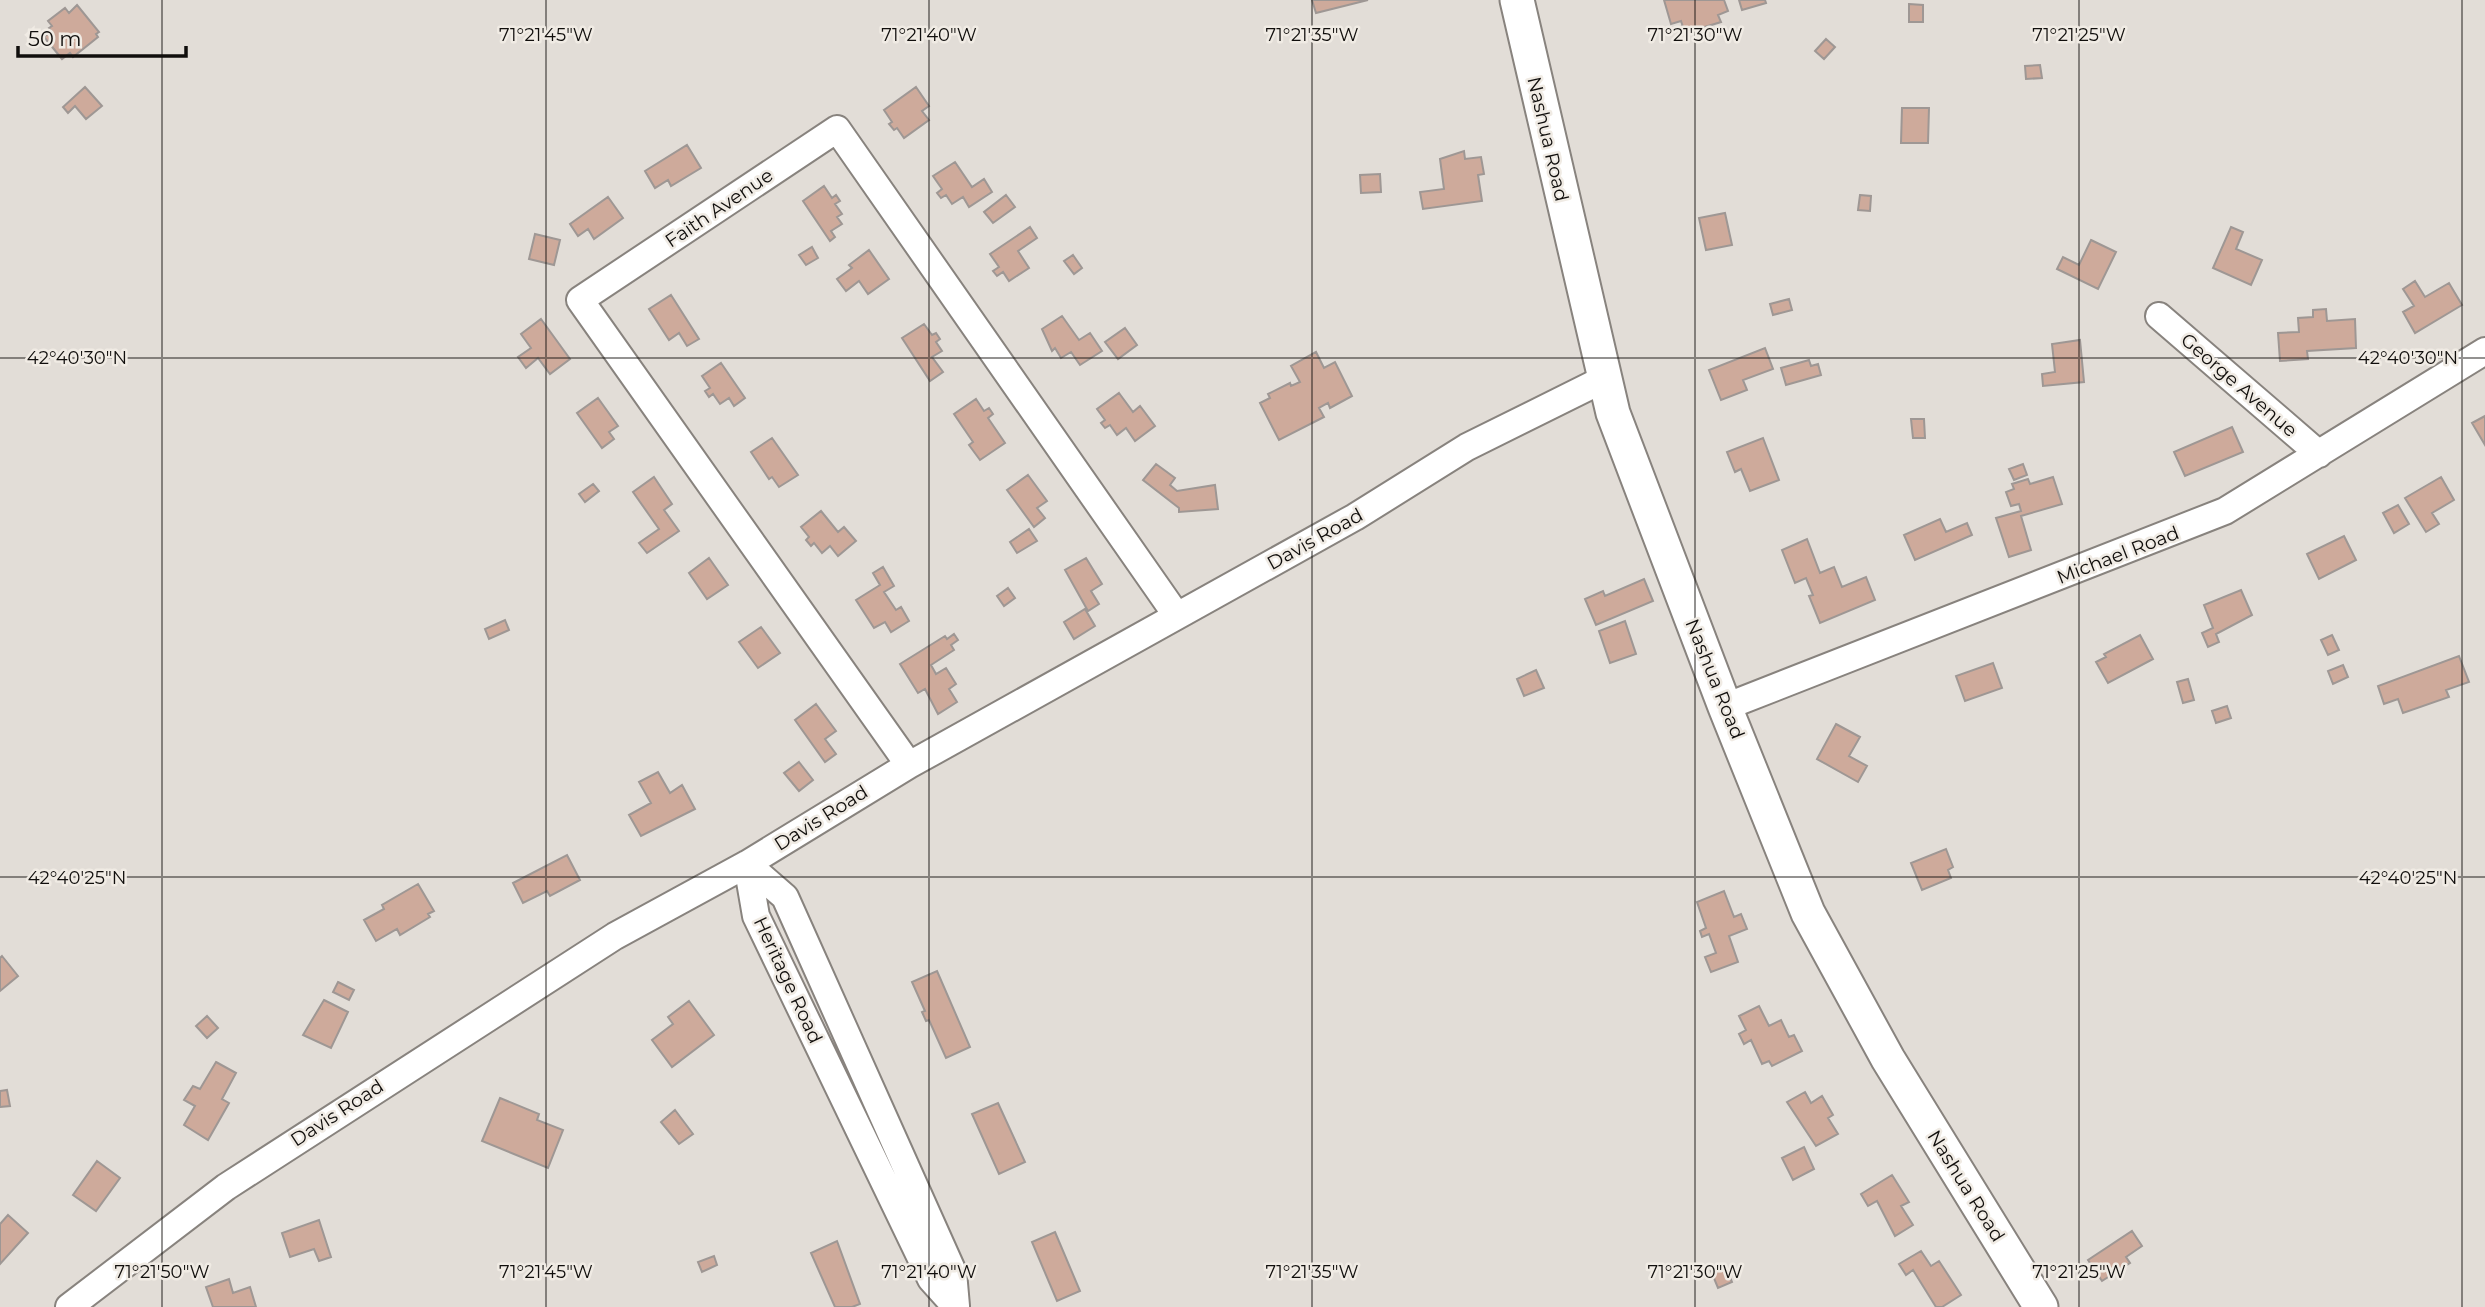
<svg xmlns="http://www.w3.org/2000/svg" width="2485" height="1307" font-family="Montserrat,sans-serif">
<style>
.building{fill:#ceaa9b;stroke:#9e9794;stroke-width:2}
.lines{fill:none;stroke-linecap:round;stroke-linejoin:round}
.minor-casing{stroke:#88837e;stroke-width:30}
.major-casing{stroke:#88837e;stroke-width:37}
.minor{stroke:#fff;stroke-width:26}
.major{stroke:#fff;stroke-width:33}
.ticks{fill:none;stroke:#100e0c;stroke-width:2;stroke-opacity:0.45}
.labels{text-anchor:middle;dominant-baseline:central;stroke-width:5;stroke-linejoin:round;paint-order:stroke}
.street-label{font-size:19px;fill:#100e0c;stroke:#f0ebe4}
.ticks-label{font-size:18px;text-anchor:middle;fill:#100e0c;stroke:#f0ebe4;stroke-width:5;stroke-linejoin:round;paint-order:stroke}
</style>
<rect width="100%" height="100%" fill="#e2ddd7"/>
<path class="building" d="M1312 0H1368L1316 13Z
M1664 0H1724L1728 11 1718 15 1721 22 1685 33 1681 21 1671 24Z
M1739 0H1765L1766 3 1742 10Z
M1909 4 1923 5V22H1909Z
M77 5 99 32 96 34 98 37 73 57 70 53 62 59 44 37 51 31 49 28 52 26 48 21 65 8 69 13Z
M1826 39 1835 47 1824 59 1815 51Z
M2040 65 2042 78 2026 79 2025 66Z
M85 87 102 106 86 119 75 106 68 113 63 107Z
M916 87 929 106 922 111 929 120 904 138 897 128 894 130 889 124 892 122 884 110Z
M1902 108H1929L1928 143H1901Z
M687 145 701 168 671 186 668 180 655 188 645 171Z
M1464 151 1465 159 1481 157 1484 174 1478 175 1482 201 1423 209 1420 192 1444 189 1440 159Z
M955 162 972 187 984 179 992 192 969 207 963 197 952 204 946 195 941 198 937 193 942 189 933 176Z
M1380 174 1381 192 1361 193 1360 175Z
M824 186 832 198 836 195 840 201 835 204 842 214 837 217 842 224 831 231 835 237 830 241 803 201Z
M1006 195 1015 207 993 223 984 212Z
M1860 195 1871 196 1870 211 1858 210Z
M608 197 623 218 594 239 588 229 578 236 570 224Z
M1725 213 1732 245 1706 250 1699 218Z
M1030 227 1037 238 1018 251 1029 268 1009 281 1003 272 997 276 993 271 999 267 990 254Z
M2231 227 2243 232 2236 249 2262 260 2251 285 2213 268Z
M535 234 560 240 554 265 529 259Z
M2091 240 2116 252 2098 289 2057 269 2063 257 2079 265Z
M812 247 818 258 806 265 799 255Z
M869 250 889 279 868 294 859 281 846 291 837 279 852 268 849 265Z
M1073 255 1082 268 1074 274 1064 261Z
M2415 281 2425 297 2449 283 2462 305 2415 333 2403 312 2414 306 2403 289Z
M671 295 699 339 687 346 679 333 669 340 649 309Z
M1789 299 1792 310 1773 315 1770 304Z
M2326 309 2327 321 2355 319 2356 348 2307 351 2308 359 2280 361 2278 333 2299 332 2298 318 2313 317V310Z
M1062 316 1079 340 1090 333 1102 351 1080 365 1071 352 1061 358 1055 348 1052 351 1042 329Z
M541 319 570 359 550 374 538 358 526 368 518 357 531 348 521 334Z
M924 324 932 335 936 333 940 339 936 342 942 351 932 357 943 372 930 381 902 338Z
M1125 328 1137 345 1118 359 1105 342Z
M2080 340 2084 382 2043 386 2042 374 2055 372 2052 344Z
M1765 348 1773 369 1743 380 1747 390 1721 400 1709 370Z
M1316 352 1324 368 1335 362 1352 396 1330 408 1328 403 1319 408 1324 417 1279 440 1260 403 1270 398 1268 394 1290 383 1291 386 1300 382 1291 366Z
M1809 360 1811 366 1818 364 1821 375 1786 385 1781 368Z
M721 363 745 398 734 406 729 398 720 404 713 394 709 397 705 391 710 388 702 376Z
M1119 393 1133 412 1140 406 1155 426 1135 441 1126 428 1117 435 1110 425 1105 428 1101 423 1105 420 1097 409Z
M598 398 618 426 609 432 614 439 602 448 577 413Z
M976 399 984 411 989 408 993 414 988 418 1005 443 980 460 969 445 973 442 954 414Z
M2485 416V445L2472 423Z
M1911 419H1924L1925 438H1913Z
M2232 427 2243 452 2185 476 2174 452Z
M772 438 798 475 779 487 772 477 769 479 751 452Z
M1763 438 1779 480 1750 491 1741 469 1735 472 1727 452Z
M1156 464 1175 478 1170 485 1177 491 1215 485 1218 509 1179 512V508L1143 480Z
M2023 464 2027 475 2014 480 2009 469Z
M1028 475 1047 501 1037 508 1045 518 1034 527 1007 490Z
M654 477 672 504 664 510 679 531 647 553 639 543 659 529 633 492Z
M2053 477 2062 504 2021 516 2031 550 2009 557 1996 518 2021 511 2019 504 2011 506 2006 492 2014 489 2012 484 2028 479 2030 484Z
M2441 477 2454 500 2432 513 2439 524 2426 532 2405 498Z
M593 484 599 491 585 502 579 494Z
M2398 505 2409 524 2394 533 2383 513Z
M821 511 838 532 844 527 856 541 838 556 830 546 822 553 814 543 811 546 806 540 809 537 801 527Z
M1940 519 1946 532 1967 523 1972 535 1915 560 1904 535Z
M1029 529 1037 541 1017 553 1010 542Z
M2344 536 2356 560 2319 579 2307 554Z
M1807 539 1820 573 1834 567 1842 587 1866 577 1875 600 1820 623 1809 596 1813 595 1806 578 1795 583 1782 550Z
M709 558 728 585 707 599 689 573Z
M1086 558 1102 584 1091 591 1099 604 1088 611 1065 570Z
M883 567 894 586 884 592 896 610 901 607 909 621 891 632 885 622 874 628 856 600 880 585 873 573Z
M1644 579 1653 601 1596 625 1585 599 1603 591 1605 596Z
M1008 588 1015 598 1004 606 997 596Z
M2241 590 2252 615 2216 634 2219 642 2208 647 2202 633 2213 628 2204 605Z
M1085 609 1095 626 1074 639 1064 622Z
M505 620 509 630 489 639 485 629Z
M1625 621 1636 654 1610 663 1599 631Z
M761 627 780 653 758 668 739 642Z
M954 634 958 640 951 645 954 650 931 665 936 674 946 668 956 684 949 689 957 702 938 714 925 689 918 693 900 664 945 636 947 639Z
M2140 635 2153 659 2108 683 2096 662 2106 657 2104 654Z
M2332 635 2339 650 2328 655 2321 640Z
M2459 656 2469 682 2446 690 2449 697 2403 713 2398 699 2384 704 2378 686Z
M1993 663 2002 688 1965 701 1956 676Z
M2343 665 2348 677 2333 684 2328 671Z
M1536 670 1544 688 1524 696 1517 679Z
M2188 679 2194 700 2183 703 2177 682Z
M816 704 836 731 825 739 836 754 825 762 795 720Z
M2227 706 2231 718 2216 723 2212 711Z
M1836 724 1860 737 1849 756 1867 766 1858 782 1817 759Z
M799 762 813 780 799 791 784 773Z
M658 772 670 793 682 785 695 809 641 836 629 815 651 803 639 782Z
M1946 849 1953 867 1948 870 1951 878 1922 890 1911 863Z
M567 855 580 880 550 896 547 891 523 903 513 883Z
M418 884 434 911 428 914 430 917 400 935 397 929 376 941 364 920 384 909 382 905Z
M1724 891 1734 917 1741 914 1747 929 1729 936 1738 962 1711 972 1705 957 1716 953 1709 934 1702 937 1700 931 1706 928 1697 902Z
M2 956 18 976 0 991V958Z
M937 971 970 1047 946 1058 929 1020 926 1021 922 1012 925 1011 912 982Z
M338 982 354 990 349 1000 333 992Z
M324 1000 348 1012 331 1048 303 1035Z
M689 1001 714 1035 672 1067 652 1040 673 1024 668 1017Z
M1759 1006 1769 1026 1781 1020 1789 1037 1794 1035 1802 1051 1772 1066 1769 1061 1762 1064 1751 1040 1744 1044 1739 1034 1746 1030 1739 1016Z
M207 1016 218 1028 207 1038 196 1026Z
M216 1062 236 1073 222 1099 229 1103 208 1140 184 1125 195 1106 184 1100 193 1086 200 1089Z
M7 1090 10 1106 0 1107V1091Z
M1805 1092 1811 1103 1822 1096 1833 1115 1828 1118 1838 1134 1816 1146 1787 1102Z
M500 1098 539 1114 537 1120 563 1130 548 1168 482 1141Z
M998 1103 1025 1162 999 1174 972 1114Z
M675 1110 693 1134 679 1144 661 1122Z
M1804 1147 1814 1169 1793 1180 1782 1158Z
M97 1161 120 1178 96 1211 73 1195Z
M1892 1175 1909 1202 1901 1206 1913 1225 1895 1236 1877 1201 1868 1206 1861 1194Z
M8 1215 28 1233 0 1264V1224Z
M319 1220 331 1257 319 1261 314 1249 290 1257 282 1233Z
M2132 1231 2142 1246 2126 1257 2130 1263 2102 1281 2088 1260Z
M1055 1232 1080 1291 1057 1301 1032 1242Z
M837 1241 860 1304 852 1307H835L811 1253Z
M1921 1251 1931 1266 1939 1261 1961 1295 1942 1307H1936L1913 1270 1906 1275 1899 1264Z
M714 1256 717 1265 702 1272 698 1262Z
M1725 1265 1732 1282 1718 1288 1711 1271Z
M229 1279 233 1293 250 1287 256 1307H213L206 1287Z"/>
<g class="lines">
<defs>
<path id="minor" d="M2159 316 2319 454
M1725 707 2225 511 2485 351
M909 765 580 300 837 129 1177 616
M747 864 785 897 953 1272 956 1306
M747 864 756 916 931 1279 956 1307
M69 1307 226 1187 615 936 747 864 909 765 1355 517 1467 447 1604 379"/>
<path id="major" d="M1517 0 1613 413 1725 707 1808 913 1888 1059 2041 1307"/>
</defs>
<use href="#minor" class="minor-casing"/>
<use href="#major" class="major-casing"/>
<use href="#minor" class="minor"/>
<use href="#major" class="major"/>
</g>
<path class="ticks" d="M162 0V1307M546 0V1307M929 0V1307M1312 0V1307M1695 0V1307M2079 0V1307M2462 0V1307M0 358H2485M0 877H2485"/>
<g class="labels">
<g class="street-label">
<text transform="translate(1548 139) rotate(77)">Nashua Road</text>
<text transform="translate(719 208) rotate(-34)">Faith Avenue</text>
<text transform="translate(2239 385) rotate(41)">George Avenue</text>
<text transform="translate(1315 539) rotate(-29)">Davis Road</text>
<text transform="translate(2118 555) rotate(-21)">Michael Road</text>
<text transform="translate(1715 679) rotate(68)">Nashua Road</text>
<text transform="translate(821 818) rotate(-32)">Davis Road</text>
<text transform="translate(788 980) rotate(65)">Heritage Road</text>
<text transform="translate(337 1113) rotate(-33)">Davis Road</text>
<text transform="translate(1966 1186) rotate(58)">Nashua Road</text>
</g>
</g>
<g class="ticks-label">
<text x="546" y="41">71°21'45"W</text>
<text x="929" y="41">71°21'40"W</text>
<text x="1312" y="41">71°21'35"W</text>
<text x="1695" y="41">71°21'30"W</text>
<text x="2079" y="41">71°21'25"W</text>
<text x="77" y="364">42°40'30"N</text>
<text x="2408" y="364">42°40'30"N</text>
<text x="77" y="884">42°40'25"N</text>
<text x="2408" y="884">42°40'25"N</text>
<text x="162" y="1278">71°21'50"W</text>
<text x="546" y="1278">71°21'45"W</text>
<text x="929" y="1278">71°21'40"W</text>
<text x="1312" y="1278">71°21'35"W</text>
<text x="1695" y="1278">71°21'30"W</text>
<text x="2079" y="1278">71°21'25"W</text>
</g>
<path d="M18 46v10h168v-10" fill="none" stroke="#100e0c" stroke-width="3.5"/>
<text x="28" y="46" font-size="21" fill="#100e0c" stroke="#f0ebe4" stroke-width="5" paint-order="stroke">50 m</text>
</svg>
